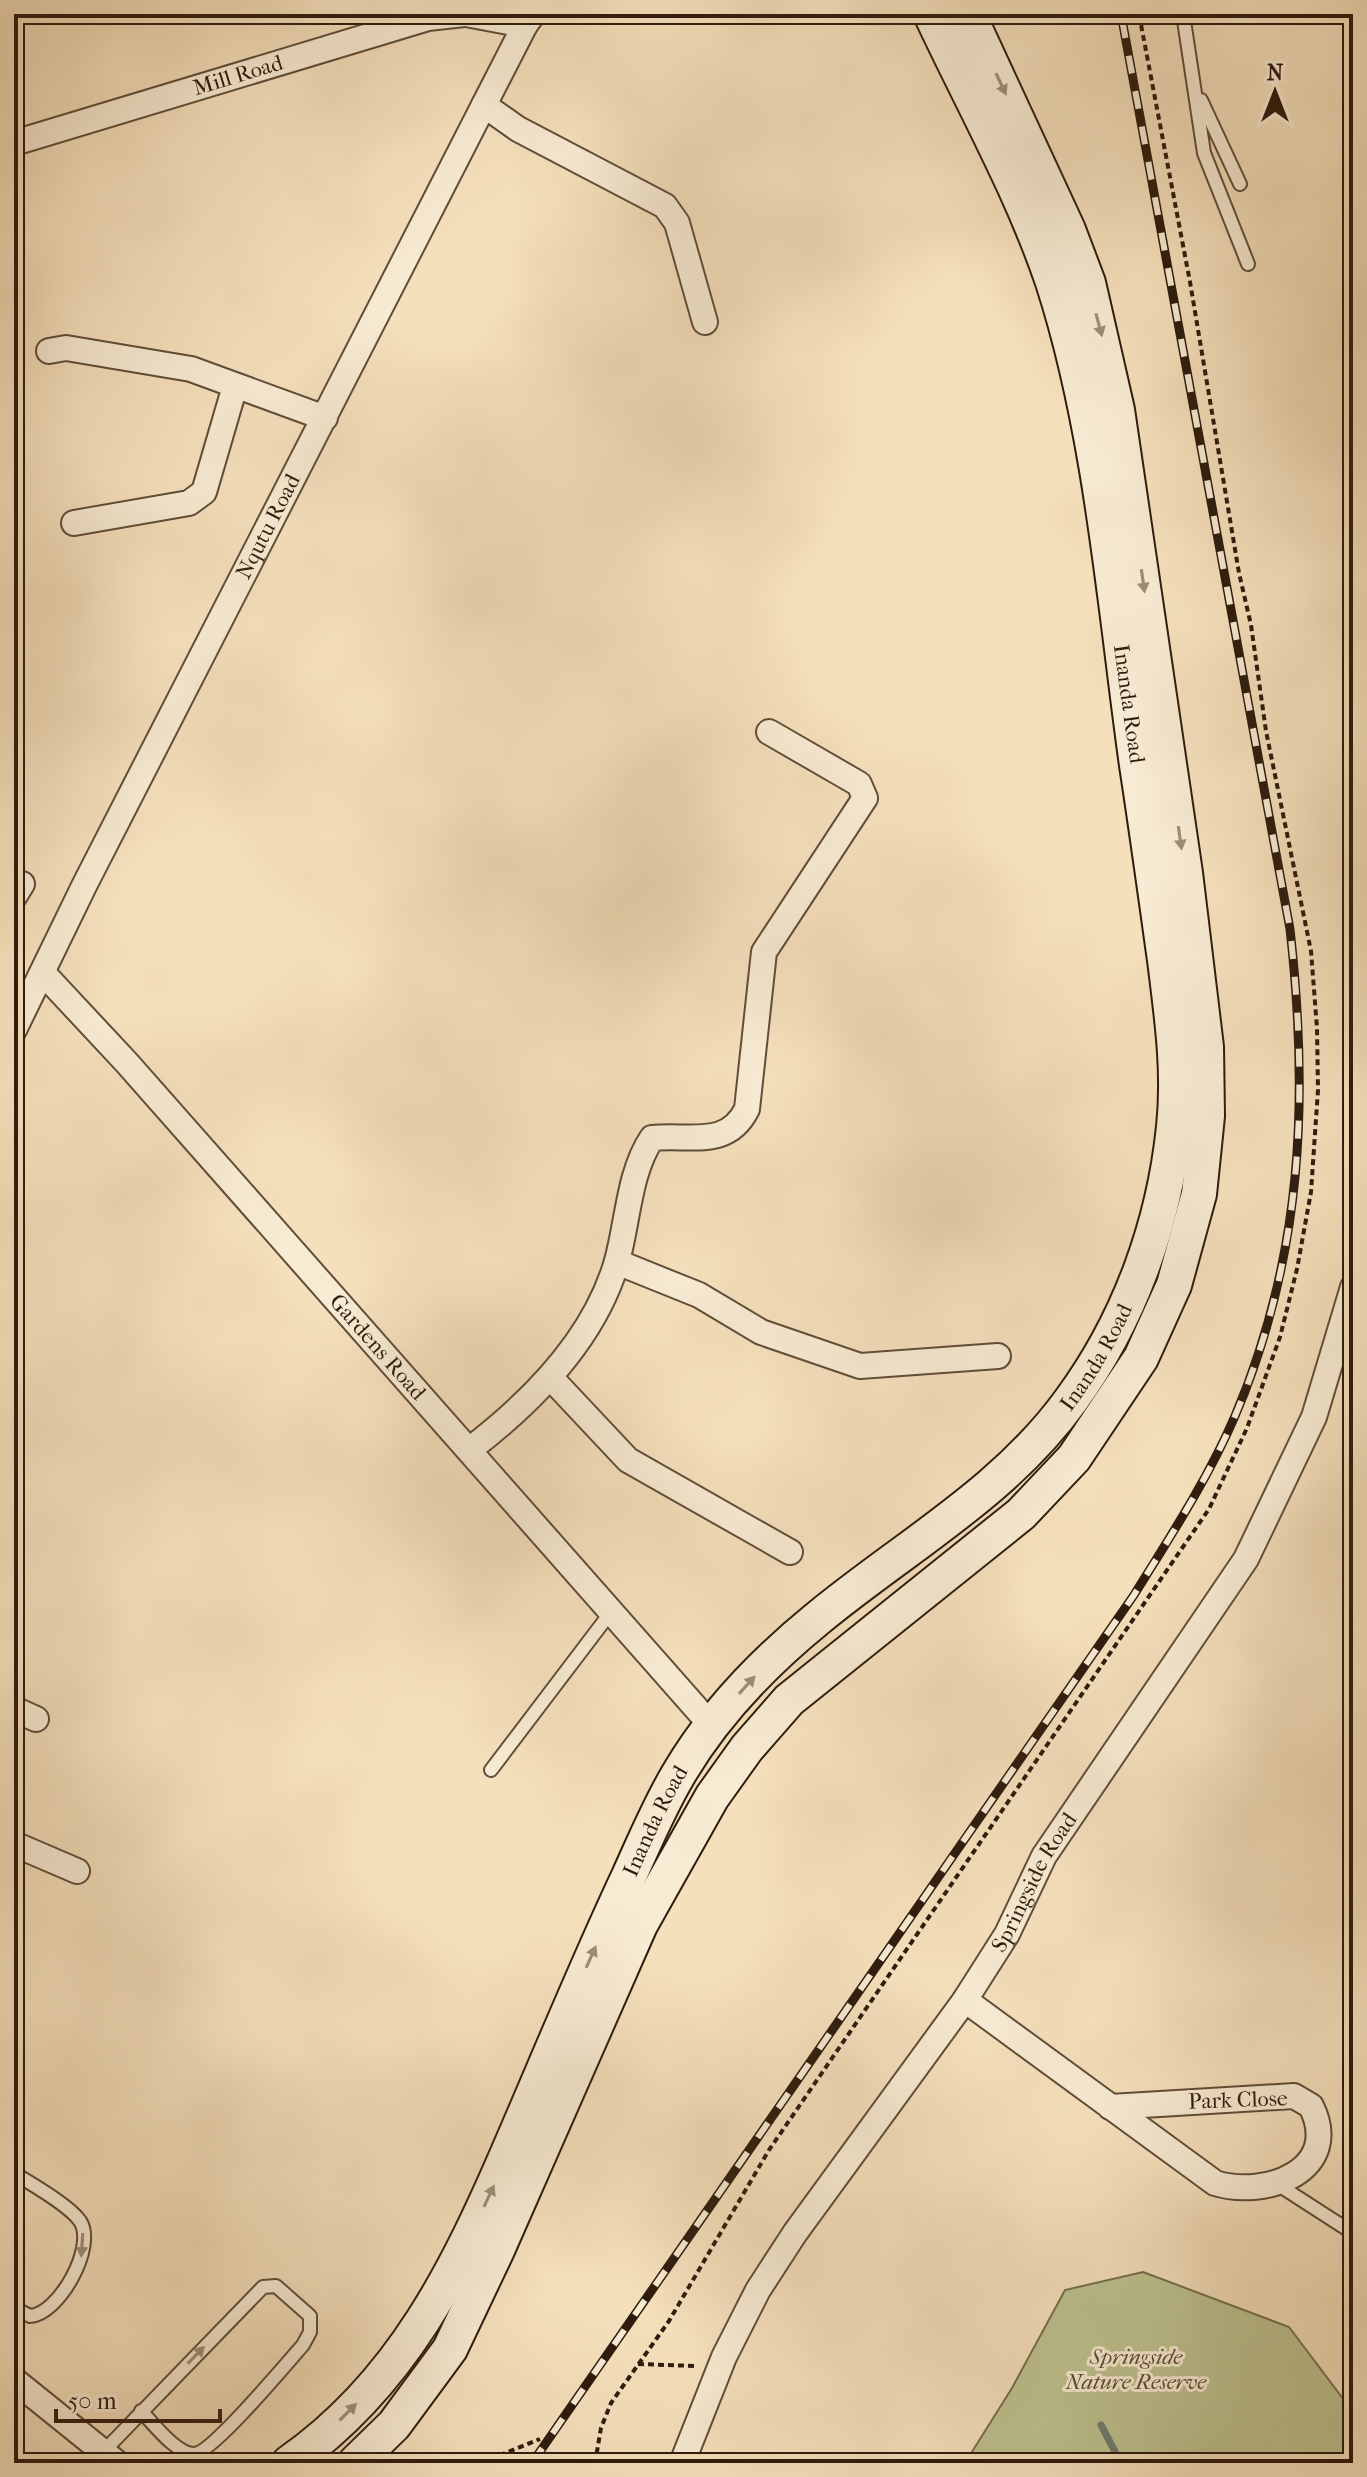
<svg xmlns="http://www.w3.org/2000/svg" width="1367" height="2477" font-family="'IM FELL French Canon',serif">
<style>
.green{fill:#bdc290;stroke:#766f4f;stroke-width:2}
.lines{fill:none;stroke-linecap:round;stroke-linejoin:round}
.stream{stroke:#707d6f;stroke-width:7}
.lane-casing{stroke:#604d3a;stroke-width:16}
.street-casing{stroke:#604d3a;stroke-width:28}
.secondary-casing{stroke:#2e1c0e;stroke-width:38}
.path{stroke:#2e1c0e;stroke-width:4;stroke-dasharray:6 4;stroke-linecap:butt}
.lane{stroke:#f8ebd3;stroke-width:12}
.street{stroke:#f8ebd3;stroke-width:24}
.secondary{stroke:#f8ebd3;stroke-width:34}
.rail-casing{stroke:#2e1c0e;stroke-width:9}
.rail{stroke:#f8ebd3;stroke-width:6;stroke-dasharray:18;stroke-linecap:butt}
.oneway{fill:#9d8e7a}
.labels{text-anchor:middle;dominant-baseline:central;stroke-width:6;stroke-linejoin:round;paint-order:stroke}
.street-label{font-size:22px;fill:#2e1c0e;stroke:#f8ebd3}
.park-label{font-size:22px;font-style:italic;fill:#594e35;stroke:#f8ebd3}
</style>
<rect width="100%" height="100%" fill="#f5e0bc"/>
<filter id="stains"><feTurbulence type="fractalNoise" baseFrequency=".0025" numOctaves="4"/><feColorMatrix values="0 0 0 0 .2 0 0 0 0 .09 0 0 0 0 .02 0 0 0 .5 -.17"/></filter>
<radialGradient id="worn" r=".72"><stop offset=".6" stop-color="#630" stop-opacity="0"/><stop offset="1" stop-color="#630" stop-opacity=".3"/></radialGradient>
<path class="green" d="M1143 2272 1289 2327 1353 2412V2463H965L1012 2388 1065 2290Z"/>
<g class="lines">
<path class="stream" d="M1101 2425 1121 2463"/>
<defs>
<path id="lane" d="M1183 14 1204 153 1248 264
M1201 100 1240 184
M491 1770 611 1612
M14 2173C31 2184 69 2205 80 2221 97 2247 58 2315 30 2316L14 2308
M1277 2184 1353 2233
M103 2452 263 2287 276 2286 310 2316V2332L303 2345C287 2363 212 2453 194 2454 176 2454 153 2423 141 2411"/>
<g id="street">
<path d="M466 14 525 25 533 14"/>
<path d="M484 105 518 129 665 206 677 223 705 322"/>
<path id="s1" d="M14 143 428 18 464 14"/>
<path d="M49 351 66 348 191 369 325 418"/>
<path d="M74 523 189 503 204 492 235 386"/>
<path d="M14 897 22 884"/>
<path id="s2" d="M43 973 127 1063 711 1725"/>
<path id="s3" d="M14 1030 85 884 525 25"/>
<path d="M617 1262 699 1295 761 1332 860 1366 998 1356"/>
<path d="M550 1377 628 1460 790 1552"/>
<path d="M469 1450C532 1402 595 1338 617 1261 628 1221 629 1172 652 1138 691 1134 727 1149 747 1109L764 952 865 798 859 784 769 732"/>
<path d="M14 1709 36 1719"/>
<path d="M14 1844 77 1871"/>
<path d="M965 2000 1215 2183C1266 2199 1343 2170 1311 2106L1294 2096 1110 2107"/>
<path d="M14 2380 117 2463"/>
<path id="s4" d="M682 2463 724 2357 758 2290 795 2233 965 2000 1007 1934 1044 1856 1246 1559 1314 1417 1353 1287"/>
</g>
<g id="secondary">
<path id="s5" d="M289 2463C402 2384 458 2269 511 2146 550 2056 587 1965 629 1876 644 1843 659 1807 678 1775 713 1715 763 1663 817 1619 904 1547 1004 1493 1071 1400 1129 1321 1164 1225 1174 1127 1180 1071 1172 1016 1165 960 1156 895 1147 830 1137 765 1115 608 1102 433 1053 282 1022 190 972 102 931 14"/>
<path d="M355 2463 394 2425 450 2349 497 2250 640 1925 712 1797 747 1748 789 1700 1021 1514 1074 1458 1141 1358 1174 1285 1199 1194 1207 1116 1206 1047 1185 873 1117 410 1088 283 1068 230 968 14"/>
</g>
</defs>
<use href="#lane" class="lane-casing"/>
<use href="#street" class="street-casing"/>
<use href="#secondary" class="secondary-casing"/>
<path class="path" d="M638 2364 696 2366
M481 2463 540 2439
M595 2463 601 2428 611 2403 669 2321 769 2150 1209 1509 1247 1428 1280 1337 1297 1269 1311 1192 1318 1090 1317 1028 1311 951 1266 731 1251 625 1239 573 1190 282 1139 14"/>
<use href="#lane" class="lane"/>
<use href="#street" class="street"/>
<use href="#secondary" class="secondary"/>
<defs>
<path id="rail" d="M532 2463 1134 1595C1170 1537 1208 1479 1235 1416 1303 1256 1309 1098 1290 929L1121 14"/>
</defs>
<use href="#rail" class="rail-casing"/>
<use href="#rail" class="rail"/>
</g>
<defs><path id="oneway-solid" d="M-6-.8H1V-3.2L6.5 0L1 3.2V.8H-6Z" transform="scale(2)"/></defs>
<g class="oneway">
<use href="#oneway-solid" transform="translate(1001 84) rotate(65)"/>
<use href="#oneway-solid" transform="translate(1099 325) rotate(75)"/>
<use href="#oneway-solid" transform="translate(1143 581) rotate(82)"/>
<use href="#oneway-solid" transform="translate(1180 838) rotate(82)"/>
<use href="#oneway-solid" transform="translate(747 1685) rotate(-48)"/>
<use href="#oneway-solid" transform="translate(591 1957) rotate(-66)"/>
<use href="#oneway-solid" transform="translate(489 2196) rotate(-65)"/>
<use href="#oneway-solid" transform="translate(82 2245) rotate(94)"/>
<use href="#oneway-solid" transform="translate(196 2355) rotate(-46)"/>
<use href="#oneway-solid" transform="translate(348 2412) rotate(-45)"/>
</g>
<g class="labels">
<g class="street-label">
<text stroke="none"><textPath href="#s1" startOffset="234">Mill Road</textPath></text>
<text stroke="none"><textPath href="#s3" startOffset="564">Nqutu Road</textPath></text>
<text transform="translate(1129 704) rotate(82)">Inanda Road</text>
<text stroke="none"><textPath href="#s2" startOffset="502">Gardens Road</textPath></text>
<text stroke="none"><textPath href="#s5" startOffset="1396">Inanda Road</textPath></text>
<text stroke="none"><textPath href="#s5" startOffset="748">Inanda Road</textPath></text>
<text stroke="none"><textPath href="#s4" startOffset="682">Springside Road</textPath></text>
<text transform="translate(1238 2100) rotate(-2)">Park Close</text>
</g>
<g class="park-label">
<text x="1136" y="2357">Springside<tspan x="1136" dy="25">Nature Reserve</tspan></text>
</g>
</g>
<rect width="1367" height="2477" fill="none" stroke="#f5e0bc" stroke-width="48"/>
<rect x="16" y="16" width="1335" height="2445" fill="none" stroke="#2e1c0e" stroke-width="4"/>
<rect x="24" y="24" width="1319" height="2429" fill="none" stroke="#2e1c0e" stroke-width="2"/>
<g transform="translate(1275 92)" stroke="#f8ebd3" stroke-width="6" paint-order="stroke">
<path d="M0-6L14 30L0 20L-14 30Z" fill="#2e1c0e"/>
<text y="-12" font-size="22" font-weight="bold" text-anchor="middle" fill="#2e1c0e">N</text>
</g>
<path d="M56 2409v12h164v-12" fill="none" stroke="#2e1c0e" stroke-width="4"/>
<text x="68" y="2409" font-size="24" fill="#2e1c0e" stroke="#f8ebd3" stroke-width="6" paint-order="stroke">50 m</text>
<rect width="100%" height="100%" filter="url(#stains)"/>
<rect width="100%" height="100%" fill="url(#worn)"/>
</svg>
